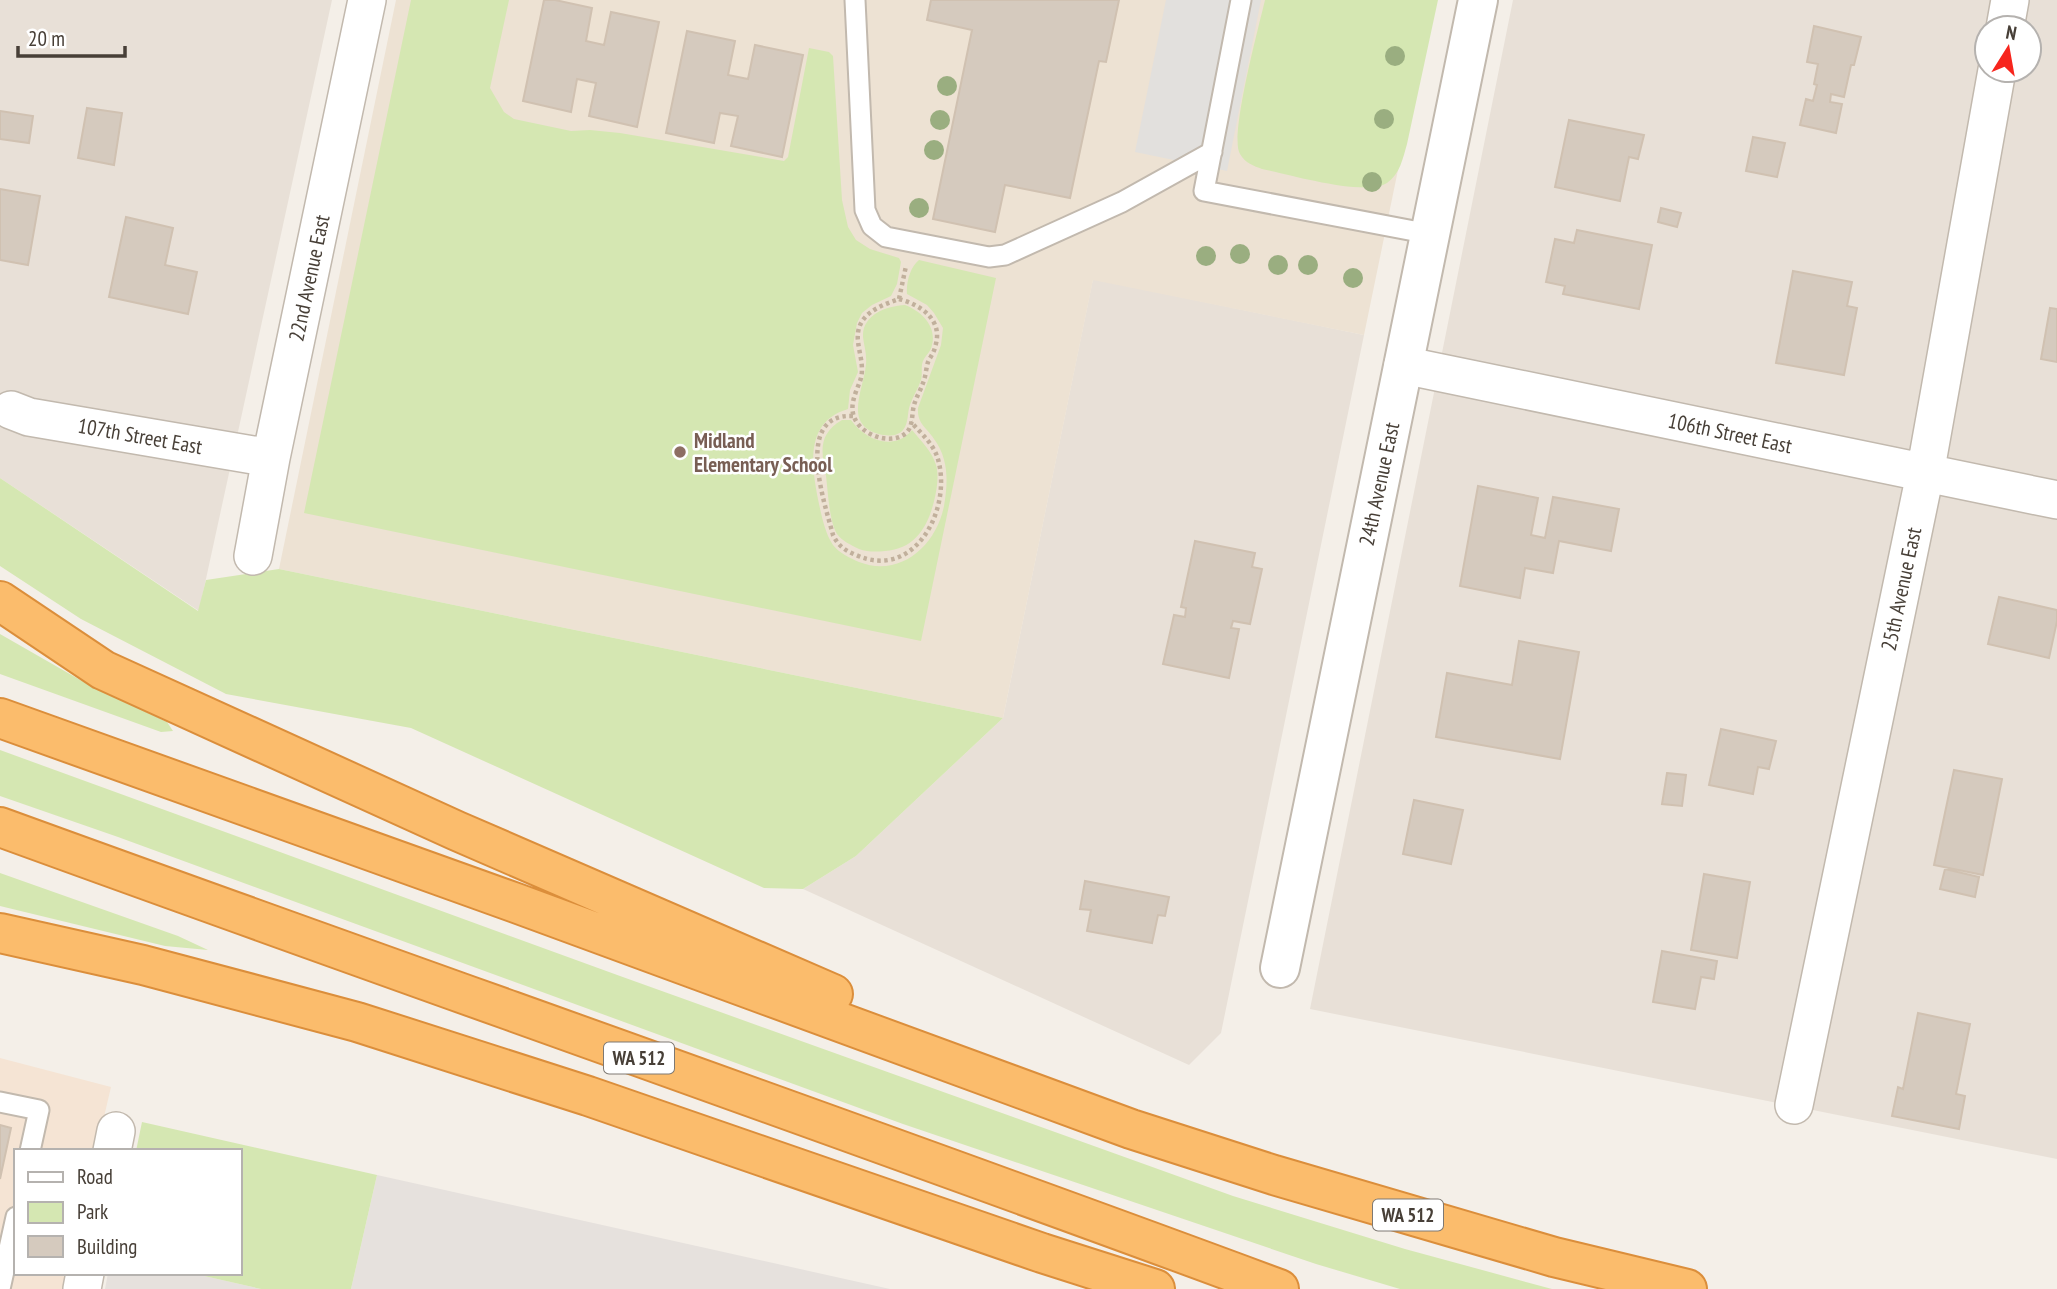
<svg xmlns="http://www.w3.org/2000/svg" width="2057" height="1289" font-family="'PT Sans Narrow',sans-serif">
<style>
.residential{fill:#e8e0d7;fill-rule:evenodd}
.commercial{fill:#f5e4d4}
.industrial{fill:#e6e1dd}
.education{fill:#ede2d3}
.green{fill:#d5e7b2}
.parking{fill:#e2e0dd}
.building{fill:#d5cabe;stroke:#d0c1b1;stroke-width:2}
.lines{fill:none;stroke-linecap:round;stroke-linejoin:round}
.service-casing{stroke:#c2b9ae;stroke-width:23}
.minor-casing{stroke:#c2b9ae;stroke-width:40}
.tertiary-casing{stroke:#c2b9ae;stroke-width:42}
.motorway-casing{stroke:#db8e3b;stroke-width:42}
.path{stroke:#c1b09c;stroke-width:4.5;stroke-dasharray:3.5 3.5;stroke-linecap:butt}
.service{stroke:#fff;stroke-width:19}
.minor{stroke:#fff;stroke-width:37}
.tertiary{stroke:#fff;stroke-width:38}
.motorway{stroke:#fbbc6c;stroke-width:38}
.tree{fill:#9aae80}
.education-dot{fill:#8d6e63;stroke:#fff;stroke-width:2.5}
.labels{text-anchor:middle;dominant-baseline:central;stroke-width:5;stroke-linejoin:round;paint-order:stroke}
.shield{fill:#fff;stroke:#7e7973;stroke-width:2}
.shield-label{font-size:19px;font-weight:bold;fill:#473f37}
.street-label{font-size:21px;fill:#473f37;stroke:#fff}
.education-label{font-size:21px;font-weight:bold;fill:#785e54;stroke:#fff;text-anchor:start}
</style>
<rect width="100%" height="100%" fill="#f4efe8"/>
<path class="residential" d="M0 0H332L199 611 0 478Z
M1513 0H2057V1159L1310 1009ZM1987 28H2029V70H1987Z
M1093 279 1364 335 1221 1033 1189 1065 803 889 856 856 1003 718Z"/>
<path class="commercial" d="M0 1058 111 1087 96 1151H16V1273H67L63 1289H0Z"/>
<path class="industrial" d="M377 1175 890 1289H351Z
M108 1273H191L261 1289H105Z"/>
<path class="education" d="M396 0H1433L1364 335 1093 280 1003 718 279 569Z"/>
<path class="green" d="M411 0H509L490 88 504 112 514 119 571 131 590 130 620 133 784 161 788 157 809 48 829 52 833 56 842 200 848 227 856 240 870 249 899 258 901 262 897 284 891 296 872 305 862 313 857 323 853 345 858 372 850 390 848 409C803 422 812 469 819 504 822 517 825 533 833 545 839 553 850 558 859 562 900 578 936 546 944 506 948 483 949 459 934 439 926 427 917 424 918 408L941 345 943 328 934 313 927 305 907 294C906 283 910 267 919 260L996 278 921 641 304 513Z
M1265 0H1438L1407 144C1403 158 1400 174 1387 183 1365 197 1288 174 1262 169 1254 166 1245 163 1240 154 1229 137 1259 26 1265 0Z
M905 305C921 311 937 326 932 345 931 351 927 354 924 359 920 365 923 374 921 380 918 389 913 396 910 405 907 413 909 423 903 430 898 436 890 436 883 435 841 427 864 390 866 364 867 354 864 346 863 337 862 315 886 306 905 305Z
M842 420H851C865 440 894 452 912 430 921 441 932 451 936 465 939 475 937 487 935 497 929 525 916 549 885 551 876 552 867 552 859 549 851 545 842 541 837 534 829 521 828 491 826 476 821 451 818 434 842 420Z
M0 478 198 611 206 580 279 569 1003 718 856 856 803 889 764 888 411 728 226 694 81 619 0 566Z
M0 634 82 681 167 722 173 731 161 732 0 674Z
M0 750 620 976 1233 1196 1405 1249 1552 1289H1400L1316 1264 903 1124 118 837 0 796Z
M0 873 178 936 208 950 165 946 0 906Z
M142 1122 377 1175 351 1289H261L191 1273H240V1151H136Z"/>
<path class="parking" d="M1166 0H1261L1227 171 1135 152Z"/>
<path class="building" d="M544 0H555L592 8 586 41 604 45 611 12 659 22 637 127 589 116 596 83 577 79 571 112 523 101Z
M931 0H1119L1106 62 1099 61 1070 198 1005 185 995 232 933 219 972 30 927 20Z
M1814 26 1861 37 1854 65H1851L1844 97 1831 94 1830 102 1842 104 1836 133 1800 125 1806 99 1813 101 1817 85 1814 84 1818 64 1807 62Z
M687 31 735 41 728 75 748 79 755 45 803 55 782 157 731 146 738 116 720 113 714 143 666 133Z
M87 108 122 113 114 165 78 158Z
M0 111 33 116 29 143 0 139Z
M1569 120 1644 135 1638 159 1629 157 1620 201 1555 187Z
M1753 137 1785 143 1777 177 1746 171Z
M0 189 40 196 28 265 0 260Z
M1661 208 1681 213 1677 227 1658 222Z
M126 217 173 228 165 265 197 272 188 314 109 297Z
M1577 230 1652 245 1639 309 1563 294 1565 286 1546 282 1555 239 1574 243Z
M1793 271 1852 282 1847 306 1857 308 1844 375 1776 363Z
M2050 308 2057 309V362L2041 359Z
M1478 486 1538 498 1531 535 1545 538 1553 497 1619 509 1611 551 1559 541 1553 573 1525 568 1520 598 1460 586Z
M1195 541 1255 553 1252 567 1262 569 1250 624 1233 621 1231 628 1239 629 1229 678 1163 664 1174 615 1185 617 1186 608 1181 607Z
M1999 597 2057 610V621L2049 658 1988 644Z
M1519 641 1579 652 1560 759 1436 737 1447 673 1512 685Z
M1721 729 1776 741 1769 769 1758 767 1753 794 1709 785Z
M1954 770 2002 779 1983 875 1934 865Z
M1667 773 1686 775 1682 806 1662 804Z
M1414 800 1463 810 1451 864 1403 854Z
M1945 869 1979 877 1975 897 1940 889Z
M1704 874 1750 882 1737 958 1691 950Z
M1085 881 1169 897 1165 916 1158 915 1152 943 1087 931 1091 910 1080 909Z
M1662 951 1717 961 1714 979 1701 977 1695 1009 1653 1002Z
M1918 1013 1970 1024 1956 1094 1965 1096 1959 1129 1892 1116 1898 1087 1903 1089Z
M0 1125 11 1128 0 1179Z"/>
<g class="lines">
<defs>
<path id="service" d="M855 0 865 210 872 226 886 237 989 257 1005 255 1122 202 1212 152
M1241 0 1204 191 1430 234
M0 1102 39 1110 30 1151
M0 1289 16 1217"/>
<path id="minor" d="M2005 28 2010 0
M1403 365 2057 500
M11 410 29 417 271 458
M253 556 271 458 367 0
M1794 1105 1925 474 1997 70
M112 1151 116 1131
M82 1289 85 1273"/>
<path id="tertiary" d="M1280 968 1478 0"/>
<path id="motorway" d="M0 601 103 670 457 831 833 994
M0 718 516 903 1131 1129 1274 1175 1554 1257 1687 1289
M0 827C426 982 854 1131 1279 1289
M0 933 143 965 357 1022 588 1096 1042 1253 1155 1289"/>
</defs>
<use href="#service" class="service-casing"/>
<use href="#minor" class="minor-casing"/>
<use href="#tertiary" class="tertiary-casing"/>
<use href="#motorway" class="motorway-casing"/>
<path class="path" d="M899 299C922 305 944 321 935 347 934 353 930 357 928 362 926 368 926 376 923 383 921 389 917 396 915 402 911 412 914 426 906 433 891 446 862 435 855 419 848 405 857 391 861 378 864 365 859 353 858 341 855 315 879 306 899 299Z
M899 299 906 266
M853 416C793 413 825 504 833 535 838 546 846 551 856 555 916 582 954 506 937 456 932 443 921 433 911 422"/>
<use href="#service" class="service"/>
<use href="#minor" class="minor"/>
<use href="#tertiary" class="tertiary"/>
<use href="#motorway" class="motorway"/>
</g>
<g class="tree">
<circle cx="1395" cy="56" r="10"/>
<circle cx="947" cy="86" r="10"/>
<circle cx="1384" cy="119" r="10"/>
<circle cx="940" cy="120" r="10"/>
<circle cx="934" cy="150" r="10"/>
<circle cx="1372" cy="182" r="10"/>
<circle cx="919" cy="208" r="10"/>
<circle cx="1240" cy="254" r="10"/>
<circle cx="1206" cy="256" r="10"/>
<circle cx="1278" cy="265" r="10"/>
<circle cx="1308" cy="265" r="10"/>
<circle cx="1353" cy="278" r="10"/>
</g>
<circle class="education-dot" cx="680" cy="452" r="7"/>
<g class="labels">
<g class="shield">
<rect x="604" y="1042.5" width="70" height="31" rx="5"/>
<rect x="1373" y="1199.5" width="70" height="31" rx="5"/>
</g>
<g class="shield-label">
<text x="639" y="1058">WA 512</text>
<text x="1408" y="1215">WA 512</text>
</g>
<g class="street-label">
<text transform="translate(309 278) rotate(-78)">22nd Avenue East</text>
<text transform="translate(1730 433) rotate(12)">106th Street East</text>
<text transform="translate(140 436) rotate(10)">107th Street East</text>
<text transform="translate(1379 484) rotate(-78)">24th Avenue East</text>
<text transform="translate(1901 589) rotate(-78)">25th Avenue East</text>
</g>
<g class="education-label">
<text x="694" y="440">Midland<tspan x="694" dy="24">Elementary School</tspan></text>
</g>
</g>
<rect x="14" y="1149" width="228" height="126" fill="#ffffff" stroke="#b5b2af" stroke-width="2"/>
<rect x="28" y="1172" width="35" height="10" fill="#ffffff" stroke="#b5b2af" stroke-width="2"/>
<text x="77" y="1184" font-size="21" fill="#473f37">Road</text>
<rect x="28" y="1202" width="35" height="21" fill="#d5e7b2" stroke="#b5b2af" stroke-width="2"/>
<text x="77" y="1219" font-size="21" fill="#473f37">Park</text>
<rect x="28" y="1236" width="35" height="21" fill="#d5cabe" stroke="#b5b2af" stroke-width="2"/>
<text x="77" y="1254" font-size="21" fill="#473f37">Building</text>
<g transform="translate(2008 49) rotate(11)"><circle r="33" fill="#ffffff" stroke="#b5b2af" stroke-width="2"/>
<path d="M0-5L12 26L0 18L-12 26Z" fill="#f7251d"/>
<text y="-10" font-size="19" font-weight="bold" text-anchor="middle" fill="#473f37">N</text>
</g>
<path d="M18 46v10h107v-10" fill="none" stroke="#473f37" stroke-width="3.5"/>
<text x="28" y="46" font-size="21" fill="#473f37" stroke="#ffffff" stroke-width="5" paint-order="stroke">20 m</text>
</svg>
